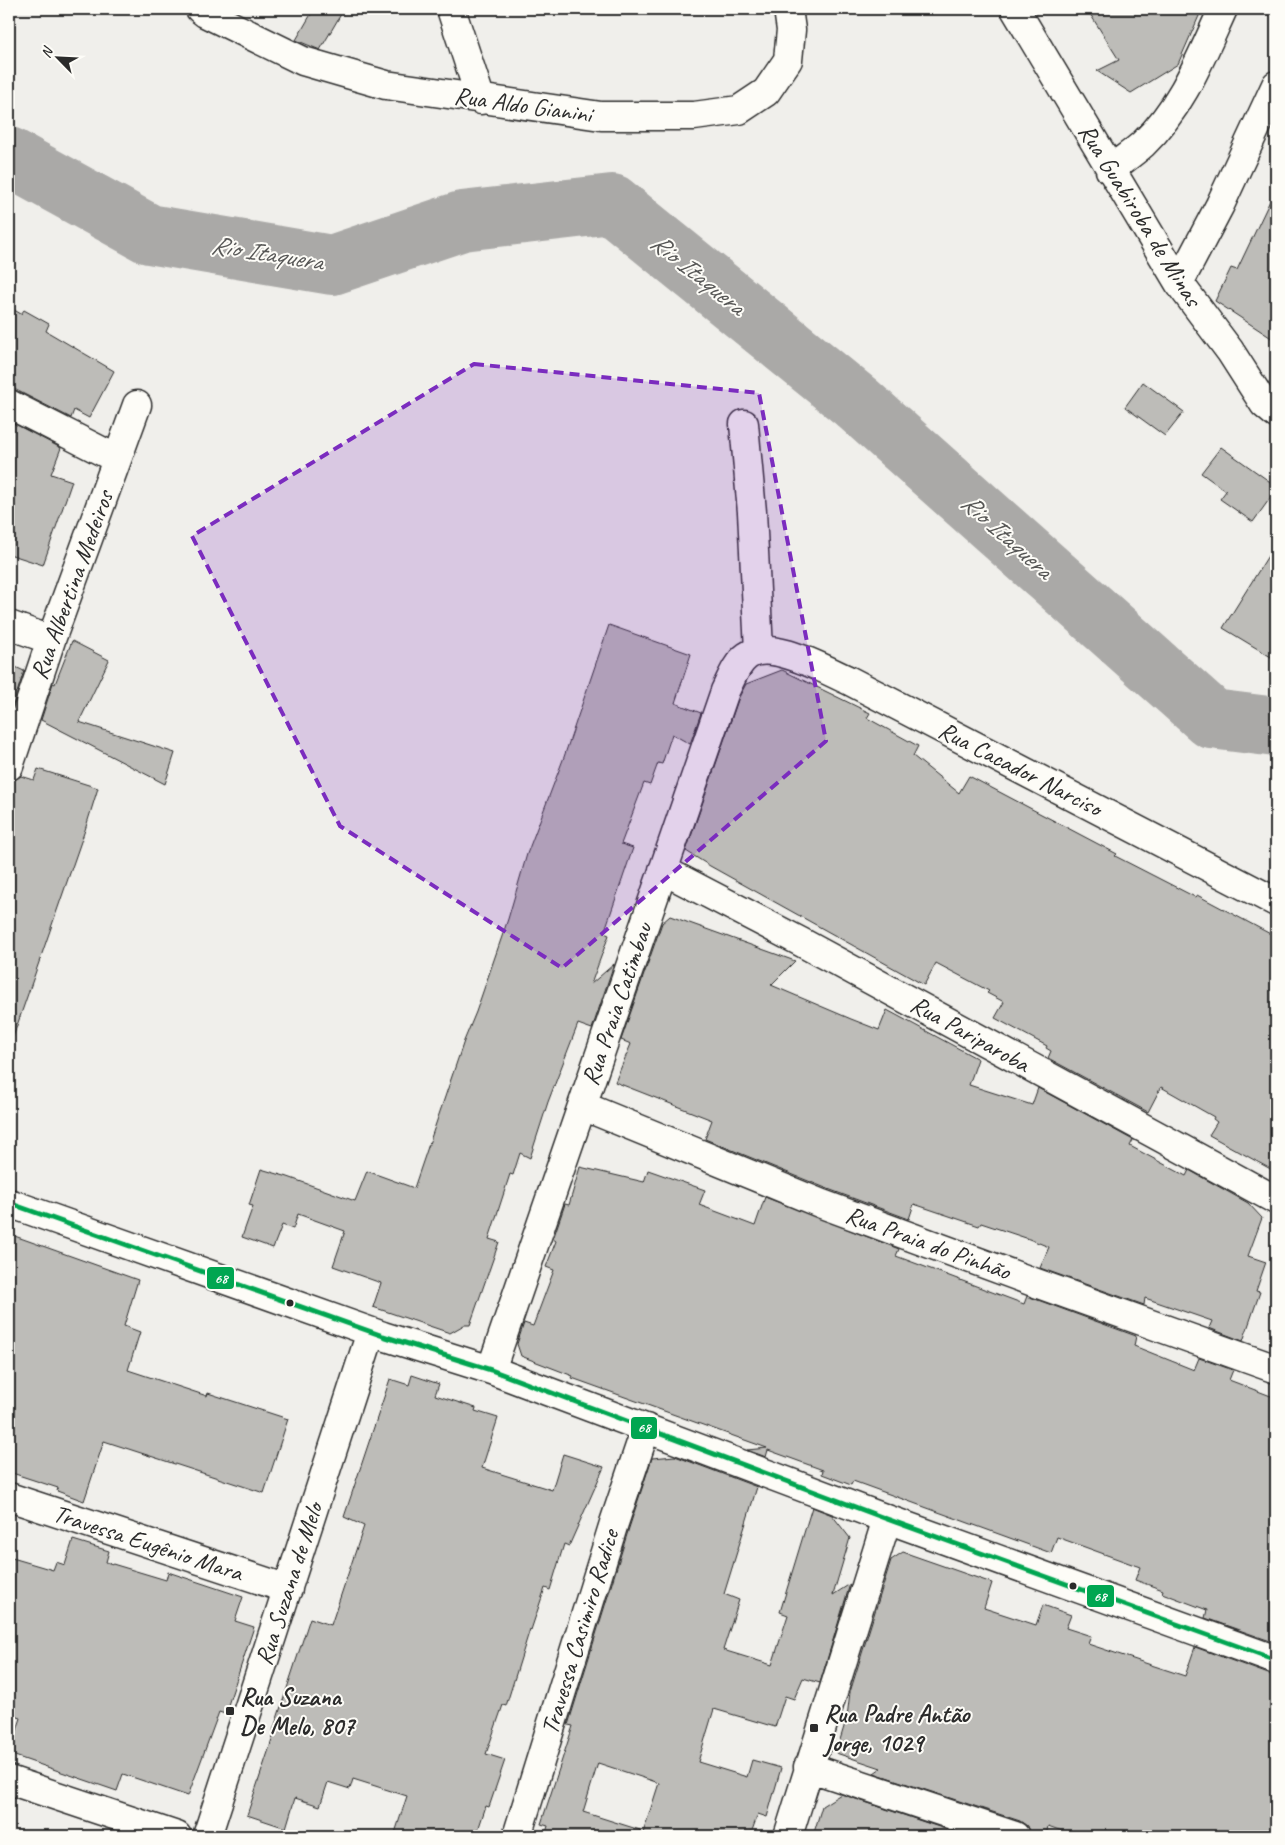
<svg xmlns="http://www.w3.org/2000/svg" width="1285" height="1845" font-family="Caveat,sans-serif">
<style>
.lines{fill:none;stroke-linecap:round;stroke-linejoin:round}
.river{stroke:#aaa9a7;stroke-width:60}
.building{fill:#bdbcb8;stroke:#2b2b2b}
.minor-casing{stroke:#2b2b2b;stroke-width:31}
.minor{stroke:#fdfcf7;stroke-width:28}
.bus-1-casing{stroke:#fdfcf7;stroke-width:9}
.bus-1{stroke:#00a651;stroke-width:5}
.marked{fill:#7b2cbf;fill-opacity:0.2;stroke:#7b2cbf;stroke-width:4;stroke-dasharray:10 6;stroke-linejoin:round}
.bus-dot{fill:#2b2b2b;stroke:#fdfcf7;stroke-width:2}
.labels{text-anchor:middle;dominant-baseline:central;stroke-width:4;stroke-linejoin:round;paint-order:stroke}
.street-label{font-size:25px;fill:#2b2b2b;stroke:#fdfcf7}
.poi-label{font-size:25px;font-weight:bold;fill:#2b2b2b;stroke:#fdfcf7;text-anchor:start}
.water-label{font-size:26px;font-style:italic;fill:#575756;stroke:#fdfcf7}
.line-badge{stroke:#fdfcf7;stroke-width:2}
.badge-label{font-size:14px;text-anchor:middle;font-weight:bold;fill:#fff}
</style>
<rect width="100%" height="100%" fill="#f0efeb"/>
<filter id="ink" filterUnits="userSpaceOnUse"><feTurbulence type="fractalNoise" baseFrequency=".02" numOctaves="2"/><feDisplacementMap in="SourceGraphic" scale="10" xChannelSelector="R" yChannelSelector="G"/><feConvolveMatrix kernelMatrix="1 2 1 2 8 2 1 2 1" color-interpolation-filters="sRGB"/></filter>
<g filter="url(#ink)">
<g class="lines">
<path class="river" d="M9 157 149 234 332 265 462 221 612 204 856 402 1212 719 1276 727"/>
</g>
<path class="building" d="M314 9H344L320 50 296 40Z
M1087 9H1202L1178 64 1131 93 1097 71 1119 60Z
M1276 188V341L1215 301 1231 268 1237 270Z
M9 307 21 314 24 310 49 324 46 331 114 371 89 418 74 410 71 418 16 390 9 388Z
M1143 382 1184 412 1165 436 1125 407Z
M9 421 61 448 51 474 72 481 43 565 9 554Z
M1221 447 1276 486V490L1253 522 1220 499 1226 491 1201 473Z
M1276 543V660L1223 628Z
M609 625 691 654 675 703 701 713 690 744 672 734 662 764 658 763 650 785 644 783 621 844 633 848 604 933 609 935 591 984 614 964 592 1029 578 1024 548 1102 530 1158 520 1153 513 1175 510 1174 489 1239 499 1242 470 1325H464L450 1333 373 1307 381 1283 333 1266 345 1231 298 1214 293 1229 282 1225 273 1248 242 1237 253 1206 249 1205 261 1169 288 1177 355 1201 367 1171 414 1188 464 1041 476 1012 508 919 527 854 564 757Z
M72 641 109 660 79 722 175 753 165 784 41 720 53 683 55 684Z
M9 664 24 671 13 705 9 703Z
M782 670 870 713 867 718 918 746 913 756 959 793 969 776 1117 854 1115 856 1195 897 1197 895 1276 937V1172L1209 1135 1217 1122 1213 1119 1214 1117 1161 1087 1148 1112 1048 1058 1051 1051 1046 1048 1047 1046 995 1018 1004 1002 987 993 989 991 936 963 924 985 710 866 686 851 739 697 746 684Z
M38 769 98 788 85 830 13 1037 9 1036V781H13L21 776 34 780Z
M670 916 795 961 771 985 851 1019 879 1030 887 1010 978 1059 969 1085 1032 1105 1038 1088 1133 1140 1130 1146 1186 1176 1189 1170 1248 1203 1262 1218 1248 1256 1266 1262 1256 1291 1260 1292 1243 1341 1209 1328 1212 1321 1145 1298 1144 1305 1040 1268 1049 1247 1029 1239 981 1223 979 1226 914 1204 909 1219 828 1189 769 1165 705 1139 712 1120 615 1082 631 1044 621 1040 662 923Z
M580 1167 644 1182 648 1170 705 1190 699 1205 755 1226 765 1197 899 1249 896 1256 1024 1304 1027 1296 1136 1336 1134 1346 1194 1370 1199 1358 1233 1370 1229 1380 1276 1398V1643L1205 1618 1207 1610 1162 1593 1163 1590 1135 1580 1140 1567 1057 1537 1051 1553 853 1481 851 1485 822 1474 823 1470 768 1450 766 1457 747 1450 767 1448 572 1378 573 1376 521 1356 517 1344 524 1323 533 1326 554 1270 546 1267 556 1241 553 1239 565 1204 569 1205Z
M9 1234 138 1280 124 1326 140 1332 128 1370 207 1396 208 1393 288 1419 264 1493 104 1441 84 1501 57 1491 58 1488 9 1472Z
M412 1375 439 1384 435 1395 476 1408 475 1411 498 1418 482 1468 552 1490 563 1454 604 1467 569 1546 564 1544 550 1590 545 1588 531 1630 530 1629 506 1706 503 1705 486 1754 505 1760 489 1807 486 1806 476 1836H394L407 1796 353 1779 350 1789 328 1782 320 1806 295 1798 286 1828 247 1815 275 1731H273L310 1618 331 1625 364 1526 344 1517 390 1379 409 1385Z
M675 1456 757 1487 724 1594 739 1600 723 1650 772 1665 788 1615 780 1612 812 1507 832 1515 850 1538 833 1595 850 1584 820 1683 803 1678 794 1699 785 1696 775 1727 714 1709 698 1762 747 1777 752 1760 781 1768 767 1817 758 1814 750 1836H642L659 1783 598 1763 583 1812 640 1830 639 1836H545L548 1826 541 1824 573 1726 568 1725 629 1528 652 1458Z
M73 1540 109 1551 106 1562 166 1580 168 1572 243 1597 235 1621 254 1627 225 1714 219 1712 188 1796 123 1774 117 1791 9 1754 21 1718 9 1714V1557L53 1570 56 1562 65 1565Z
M903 1552 992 1583 984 1608 1036 1625 1043 1605 1071 1615 1066 1628 1091 1636 1088 1644 1142 1662 1185 1676 1195 1647 1271 1675H1276V1836H1076L1048 1826 1046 1836H1030L1027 1826 1020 1821 874 1773 881 1768 836 1753 847 1717 850 1692 891 1560Z
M841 1794 966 1836H813L822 1806Z"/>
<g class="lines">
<defs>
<path id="minor" d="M200 9 205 13 303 61 386 85 601 116H694L739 110 766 92 788 60 791 30 788 9
M451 9 481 100
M1015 9 1179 283 1230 351 1264 404 1276 414
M1110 170C1121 161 1133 153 1143 144 1182 107 1201 57 1223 9
M1179 283 1220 205 1276 85
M9 404 117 459
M744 424 752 512 759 650
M9 625 51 640
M9 766 51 640 137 405
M663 870 801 942 1276 1200
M583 1106 822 1204 1036 1283 1276 1369
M9 1203 383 1336 491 1370 887 1519 1276 1660
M491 1370 725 691C731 679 736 664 747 656 770 638 825 670 848 680L1276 902
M9 1497 288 1589
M808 1767 1015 1836
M9 1780 177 1836
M207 1836 371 1332
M517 1836 614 1523 646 1428
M788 1836 887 1519"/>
</defs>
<use href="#minor" class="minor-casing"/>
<use href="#minor" class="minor"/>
<defs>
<path id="bus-1" d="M9 1203 383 1336 491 1370 887 1519 1276 1660"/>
</defs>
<use href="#bus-1" class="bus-1-casing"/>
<use href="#bus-1" class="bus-1"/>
</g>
</g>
<path class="marked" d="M474 364 759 393 826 741 562 968 340 826 192 536Z"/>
<g class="bus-dot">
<circle cx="290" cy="1303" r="4.5"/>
<circle cx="1073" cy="1586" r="4.5"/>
<rect x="225" y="1706" width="10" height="10" rx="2.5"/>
<rect x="809" y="1723" width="10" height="10" rx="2.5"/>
</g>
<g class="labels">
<g class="street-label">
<text transform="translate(523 105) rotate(8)">Rua Aldo Gianini</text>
<text transform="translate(1140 215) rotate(58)">Rua Guabiroba de Minas</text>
<text transform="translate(72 585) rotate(-70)">Rua Albertina Medeiros</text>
<text transform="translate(1020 769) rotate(27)">Rua Cacador Narciso</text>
<text transform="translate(617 1004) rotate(-71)">Rua Praia Catimbau</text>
<text transform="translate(970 1034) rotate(29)">Rua Pariparoba</text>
<text transform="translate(928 1243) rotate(20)">Rua Praia do Pinhão</text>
<text transform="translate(148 1543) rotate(18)">Travessa Eugênio Mara</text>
<text transform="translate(289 1584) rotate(-72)">Rua Suzana de Melo</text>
<text transform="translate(580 1632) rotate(-73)">Travessa Casimiro Radice</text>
</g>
<g class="poi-label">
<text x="240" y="1697">Rua Suzana<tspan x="240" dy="29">De Melo, 807</tspan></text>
<text x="824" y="1714">Rua Padre Antão<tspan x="824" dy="29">Jorge, 1029</tspan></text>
</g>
<g class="water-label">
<text transform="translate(267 253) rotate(9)">Rio Itaquera</text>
<text transform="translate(698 274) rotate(39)">Rio Itaquera</text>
<text transform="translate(1007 536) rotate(42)">Rio Itaquera</text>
</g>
</g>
<g class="line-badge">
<rect x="206" y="1266" width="29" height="24" rx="5" fill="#00a651"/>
<rect x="630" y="1416" width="28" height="24" rx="5" fill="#00a651"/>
<rect x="1086" y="1584" width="29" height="24" rx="5" fill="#00a651"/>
</g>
<g class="badge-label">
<text x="221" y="1283">68</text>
<text x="644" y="1432">68</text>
<text x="1100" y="1601">68</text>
</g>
<rect width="1285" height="1845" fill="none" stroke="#fdfcf7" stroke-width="30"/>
<rect x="15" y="15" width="1255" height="1815" fill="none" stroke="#2b2b2b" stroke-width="2" filter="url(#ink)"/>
<g transform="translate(58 58) rotate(294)" stroke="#fdfcf7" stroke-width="4" paint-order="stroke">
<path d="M0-4L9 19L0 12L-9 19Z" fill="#2b2b2b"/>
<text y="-8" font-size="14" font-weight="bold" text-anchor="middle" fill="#2b2b2b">N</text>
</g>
</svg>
